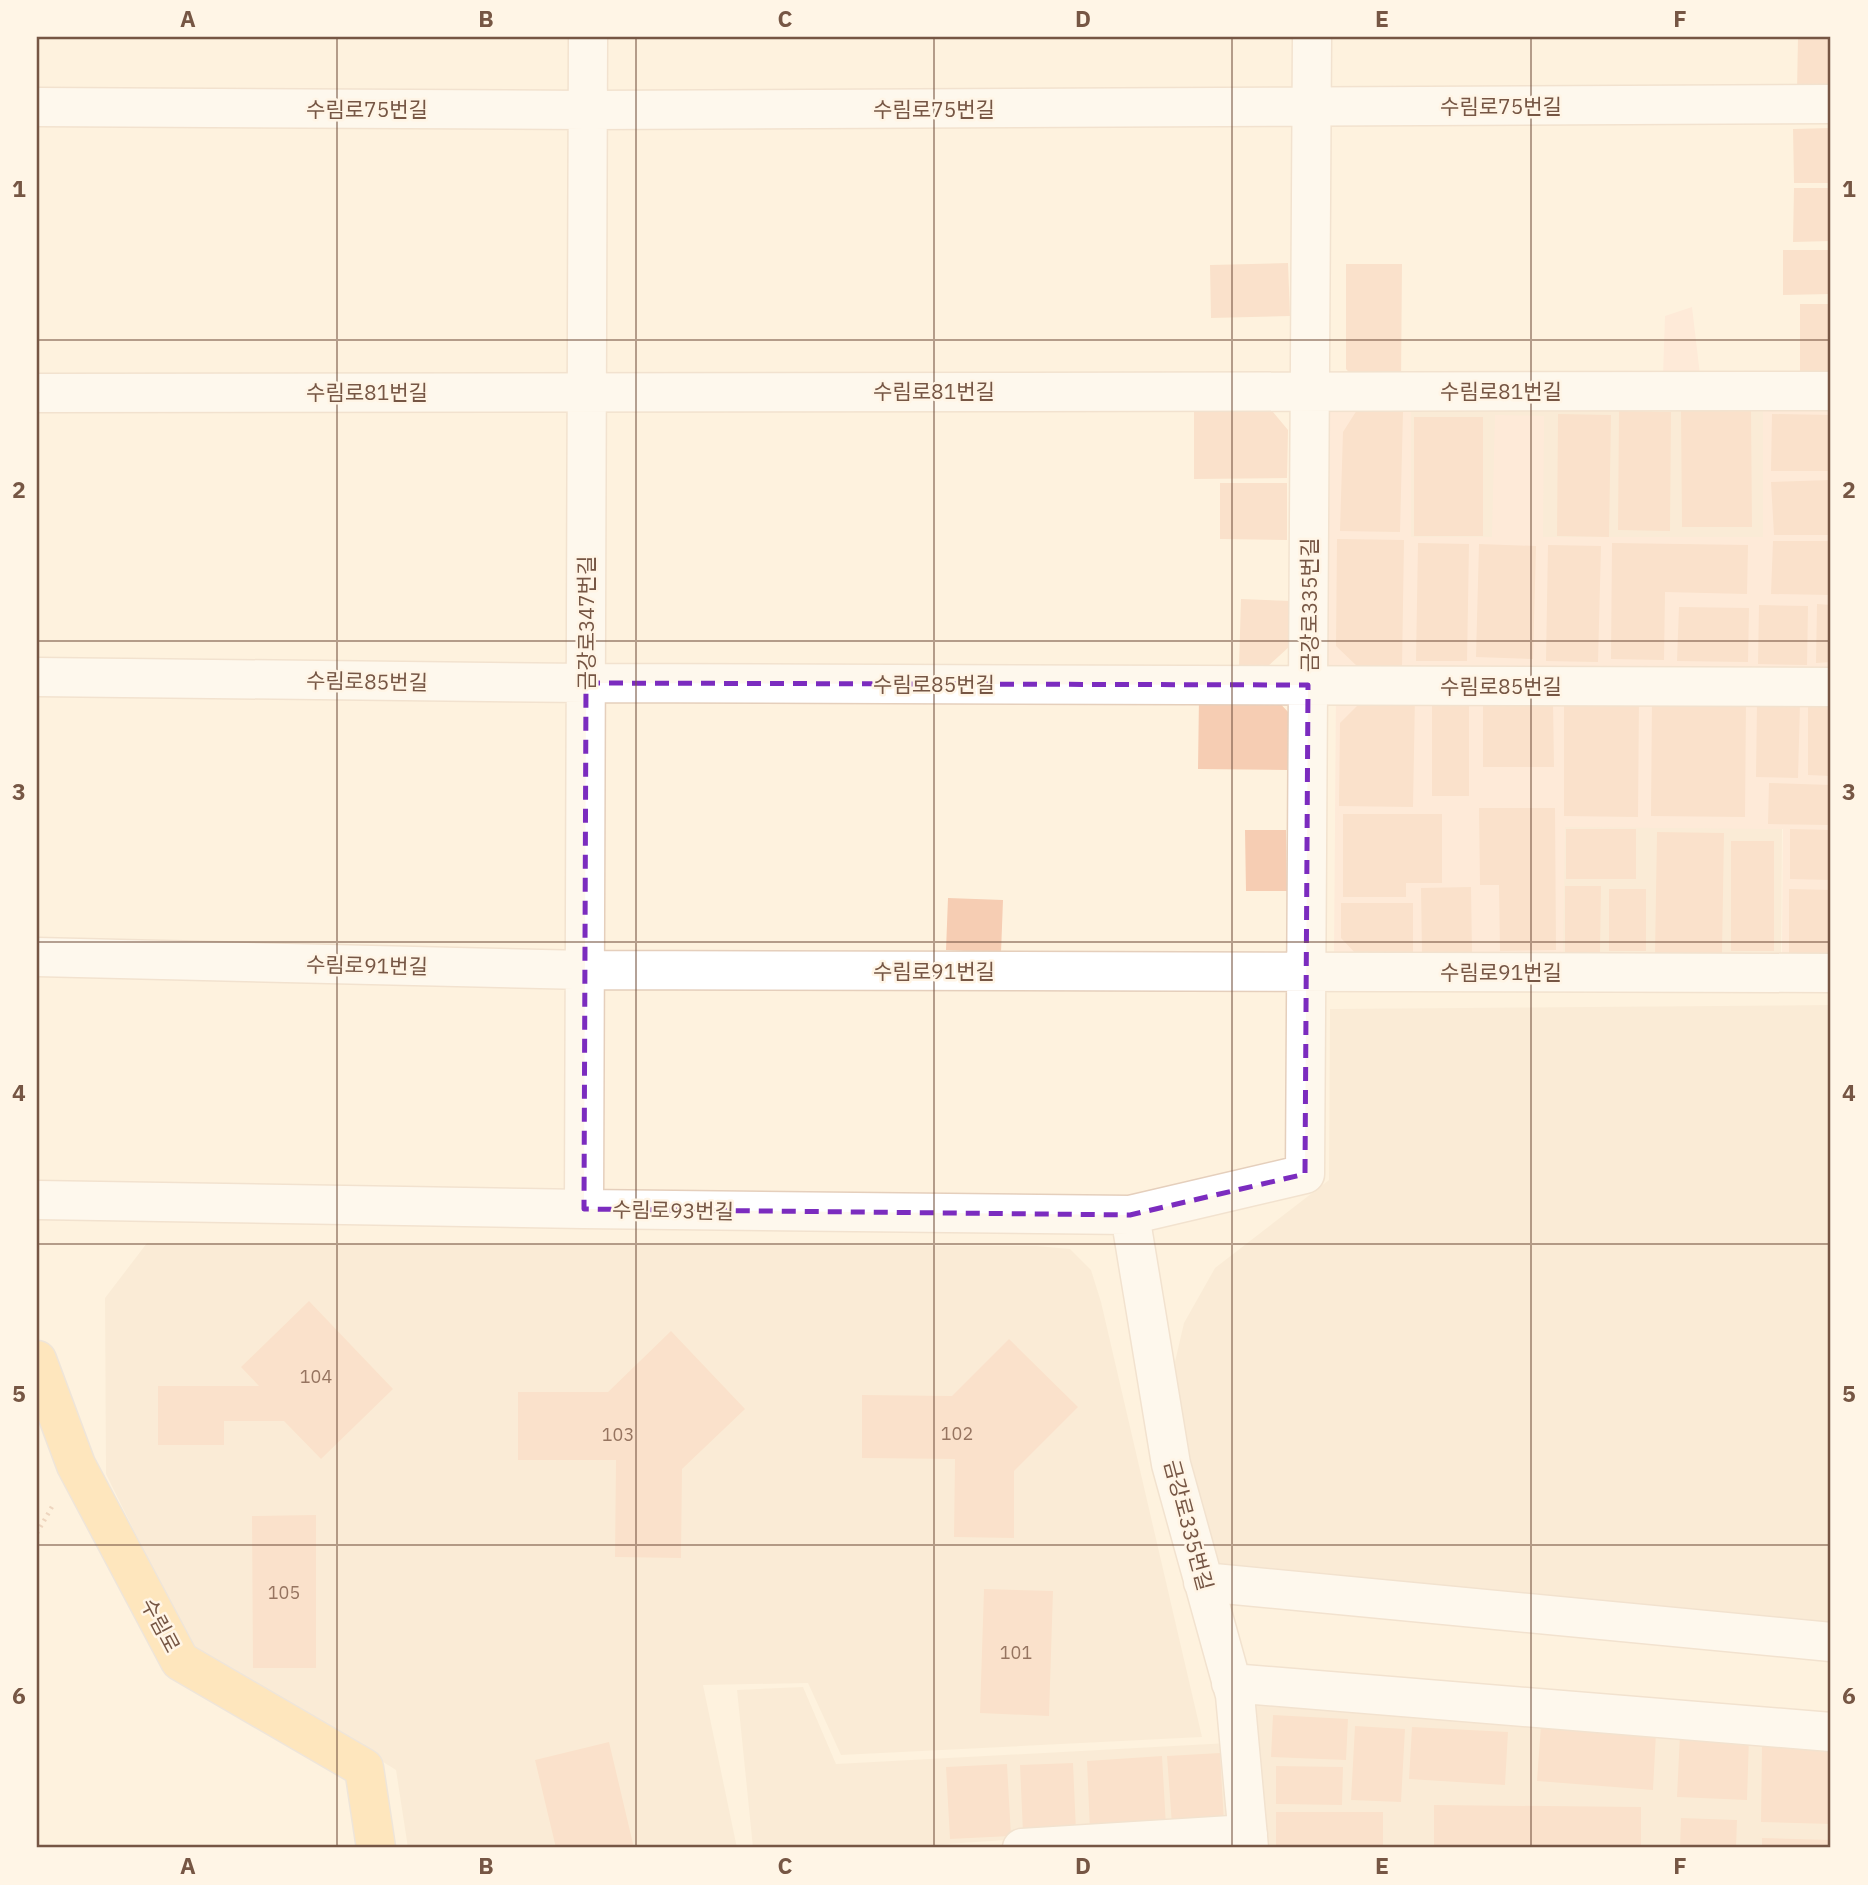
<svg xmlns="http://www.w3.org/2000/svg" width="1868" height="1885" font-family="'IBM Plex Sans','Noto Sans KR',sans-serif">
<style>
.residential{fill:#f7e3cc}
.commercial{fill:#ffdfd1}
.building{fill:#f6cdb3}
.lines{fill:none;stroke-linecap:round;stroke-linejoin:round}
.minor-casing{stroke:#e5cfbc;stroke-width:41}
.major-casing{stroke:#ded6d2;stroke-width:41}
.path{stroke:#dbb197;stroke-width:4.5;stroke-dasharray:2 5;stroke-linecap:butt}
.minor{stroke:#fff;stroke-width:38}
.major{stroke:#ffd794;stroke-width:38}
.marked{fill:none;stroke:#7b2cbf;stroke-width:5;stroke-dasharray:14 9;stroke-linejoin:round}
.grid{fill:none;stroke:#765644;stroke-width:2;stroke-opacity:0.55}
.labels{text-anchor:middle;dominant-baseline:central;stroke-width:5;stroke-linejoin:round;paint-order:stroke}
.number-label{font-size:18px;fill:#967460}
.street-label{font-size:21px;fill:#765644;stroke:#fff5e6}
.neatline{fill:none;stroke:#765644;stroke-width:2.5}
.grid-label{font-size:23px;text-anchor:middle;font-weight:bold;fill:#765644}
</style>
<rect width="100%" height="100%" fill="#fef2de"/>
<path class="residential" d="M1411 406 1768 408V540L1409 538Z
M1562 826 1782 828 1781 959 1562 957Z
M1831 1005V1623L1217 1565 1171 1379 1184 1323 1215 1268 1329 1180 1330 1009Z
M147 1243 1037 1246 1070 1249 1091 1270 1101 1302 1202 1737 841 1755 808 1683 703 1685 737 1848H408L396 1770 308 1715 193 1650 106 1474 105 1298Z
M803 1687 836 1764 1229 1743 1239 1825 931 1845V1848H753L737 1690Z
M1244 1693 1831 1739V1848H1257Z"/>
<path class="commercial" d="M1692 307 1700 375 1663 377 1665 316Z
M1763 401H1831V677L1320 676V405H1411V537H1492L1495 415 1544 416 1543 537H1763Z
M1336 690 1831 695V959L1782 958 1783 829 1565 827 1563 962 1334 960Z"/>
<path class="building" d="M1798 37H1831V93L1797 92Z
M1831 128V183H1794L1793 129Z
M1794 188H1831V241L1793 242Z
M1783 250H1831V294L1783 295Z
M1288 263 1290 316 1211 318 1210 265Z
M1346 264H1402L1401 383H1359L1346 369Z
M1800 304H1831V383L1800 382Z
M1357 410 1403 411 1400 532 1340 531 1343 432Z
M1751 410 1752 527H1682L1681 411Z
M1194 411 1273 412 1288 430 1287 478 1194 479Z
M1619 411 1671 412 1670 531 1618 530Z
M1558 414 1611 415 1609 537 1557 536Z
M1772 414 1831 415V471H1771Z
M1414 417H1483V536H1414Z
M1831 480V535H1774L1771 482Z
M1220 483H1287V540L1220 539Z
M1337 539 1404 540 1402 667H1358L1336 646Z
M1773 541H1831V595L1771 594Z
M1418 543 1469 544 1467 661H1416Z
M1612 543 1748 545 1747 594 1665 592 1664 660 1611 659Z
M1479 544 1536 546 1533 659 1476 657Z
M1548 545 1601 546 1598 662 1546 661Z
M1241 599 1291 601 1290 646 1266 668 1239 667Z
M1817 604 1831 605V662L1816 663Z
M1759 605 1808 606 1807 665 1758 664Z
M1679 607 1749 608 1748 662 1677 661Z
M1369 694 1415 695 1413 807 1339 806 1340 723Z
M1199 697 1275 698 1289 713 1288 770 1198 769Z
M1564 697H1639L1638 817 1564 816Z
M1652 699 1746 700 1745 817 1651 816Z
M1808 700 1831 701V776L1808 775Z
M1483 701H1553L1554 767H1483Z
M1432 702H1469V796H1432Z
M1757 703H1800L1798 778 1756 777Z
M1769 783 1831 785V825L1768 824Z
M1479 808H1555L1556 950 1500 951 1499 885H1480Z
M1343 814H1442V883H1406V897H1343Z
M1566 829H1636V879H1566Z
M1790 829 1831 830V880L1790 879Z
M1245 830H1286L1287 891H1246Z
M1657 832 1724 833 1722 954 1655 953Z
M1731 841H1774V951H1731Z
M1565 886H1601L1600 953 1565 952Z
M1471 887 1472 953 1422 954 1421 888Z
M1609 889H1646V951H1609Z
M1789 889 1831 890V958L1789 957Z
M948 898 1003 900 1001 953 946 950Z
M1341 903H1413V956H1358L1341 938Z
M309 1301 393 1389 321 1459 284 1421H224V1445H158V1386H259L241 1367Z
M671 1331 745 1409 682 1469 681 1558 615 1557 616 1460H518V1392H608Z
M1009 1339 1078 1407 1014 1471V1538L954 1537 955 1459 862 1458V1395L952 1396Z
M316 1515V1668H253L252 1516Z
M984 1589 1053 1591 1049 1716 980 1713Z
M1273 1715 1348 1719 1346 1760 1271 1757Z
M1541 1725 1656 1733 1653 1790 1537 1781Z
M1355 1726 1405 1729 1401 1802 1351 1800Z
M1412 1727 1508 1732 1505 1785 1409 1779Z
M1680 1734 1749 1737 1747 1800 1677 1797Z
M609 1742 634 1848H556L535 1760Z
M1762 1745 1831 1746V1824L1761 1822Z
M1220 1753 1224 1822 1172 1825 1167 1756Z
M1162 1756 1166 1826 1090 1831 1087 1761Z
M1073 1763 1076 1831 1023 1833 1020 1765Z
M1007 1764 1011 1836 950 1839 946 1767Z
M1276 1766 1343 1767 1342 1805 1276 1804Z
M1434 1805 1641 1807V1848H1434Z
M1276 1812H1383V1848H1276Z
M1681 1818 1737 1820 1736 1848H1680Z
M1762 1838 1831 1840V1848H1762Z"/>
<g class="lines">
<defs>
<path id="minor" d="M37 107 588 110 1831 104
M37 393 1831 391
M37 677 586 683 1831 687
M37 957 585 970 1831 973
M37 1200 584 1209 1130 1215 1305 1174 1312 37
M584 1209 588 37
M1130 1215 1171 1464 1235 1695 1249 1848
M1203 1582 1831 1642
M1231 1683 1831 1732
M1022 1848 1248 1834"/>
<path id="major" d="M37 1360 76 1465 180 1661 364 1768 376 1848"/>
</defs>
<use href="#minor" class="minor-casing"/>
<use href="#major" class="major-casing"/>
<path class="path" d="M37 1533 53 1505"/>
<use href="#minor" class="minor"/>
<use href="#major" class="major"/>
</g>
<path d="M0 0H1868V1885H0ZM586 683 1308 685 1305 1174 1130 1215 584 1209Z" fill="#fef2de" fill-opacity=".55" fill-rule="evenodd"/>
<path class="marked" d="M586 683 1308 685 1305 1174 1130 1215 584 1209Z"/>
<path class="grid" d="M337 37V1848M636 37V1848M934 37V1848M1232 37V1848M1531 37V1848M37 340H1831M37 641H1831M37 942H1831M37 1244H1831M37 1545H1831"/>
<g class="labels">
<g class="number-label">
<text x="316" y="1376">104</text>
<text x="957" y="1433">102</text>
<text x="618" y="1434">103</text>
<text x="284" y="1592">105</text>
<text x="1016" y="1652">101</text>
</g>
<g class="street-label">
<text x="1501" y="106">수림로75번길</text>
<text x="367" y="109">수림로75번길</text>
<text x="934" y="109">수림로75번길</text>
<text x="934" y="391">수림로81번길</text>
<text x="1501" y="391">수림로81번길</text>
<text x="367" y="392">수림로81번길</text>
<text transform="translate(1309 605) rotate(-90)">금강로335번길</text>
<text transform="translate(586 623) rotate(-90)">금강로347번길</text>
<text transform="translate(367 681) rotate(1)">수림로85번길</text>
<text x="934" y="684">수림로85번길</text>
<text x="1501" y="686">수림로85번길</text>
<text transform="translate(367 965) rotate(1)">수림로91번길</text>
<text x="934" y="971">수림로91번길</text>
<text x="1501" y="972">수림로91번길</text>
<text transform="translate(673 1210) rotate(1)">수림로93번길</text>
<text transform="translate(1189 1525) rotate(75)">금강로335번길</text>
<text transform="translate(161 1625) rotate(62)">수림로</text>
</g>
</g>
<rect width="1868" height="1885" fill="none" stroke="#fff5e6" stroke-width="77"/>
<rect x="38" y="38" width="1791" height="1808" class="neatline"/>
<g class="grid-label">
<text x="188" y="27">A</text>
<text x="486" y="27">B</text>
<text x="785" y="27">C</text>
<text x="1083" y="27">D</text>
<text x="1382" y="27">E</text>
<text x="1680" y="27">F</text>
<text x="19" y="197">1</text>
<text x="1849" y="197">1</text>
<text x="19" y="498">2</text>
<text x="1849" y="498">2</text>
<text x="19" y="800">3</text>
<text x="1849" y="800">3</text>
<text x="19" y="1101">4</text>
<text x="1849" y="1101">4</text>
<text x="19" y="1402">5</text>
<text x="1849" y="1402">5</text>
<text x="19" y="1704">6</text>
<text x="1849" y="1704">6</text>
<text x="188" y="1874">A</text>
<text x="486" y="1874">B</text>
<text x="785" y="1874">C</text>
<text x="1083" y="1874">D</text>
<text x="1382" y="1874">E</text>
<text x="1680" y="1874">F</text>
</g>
</svg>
